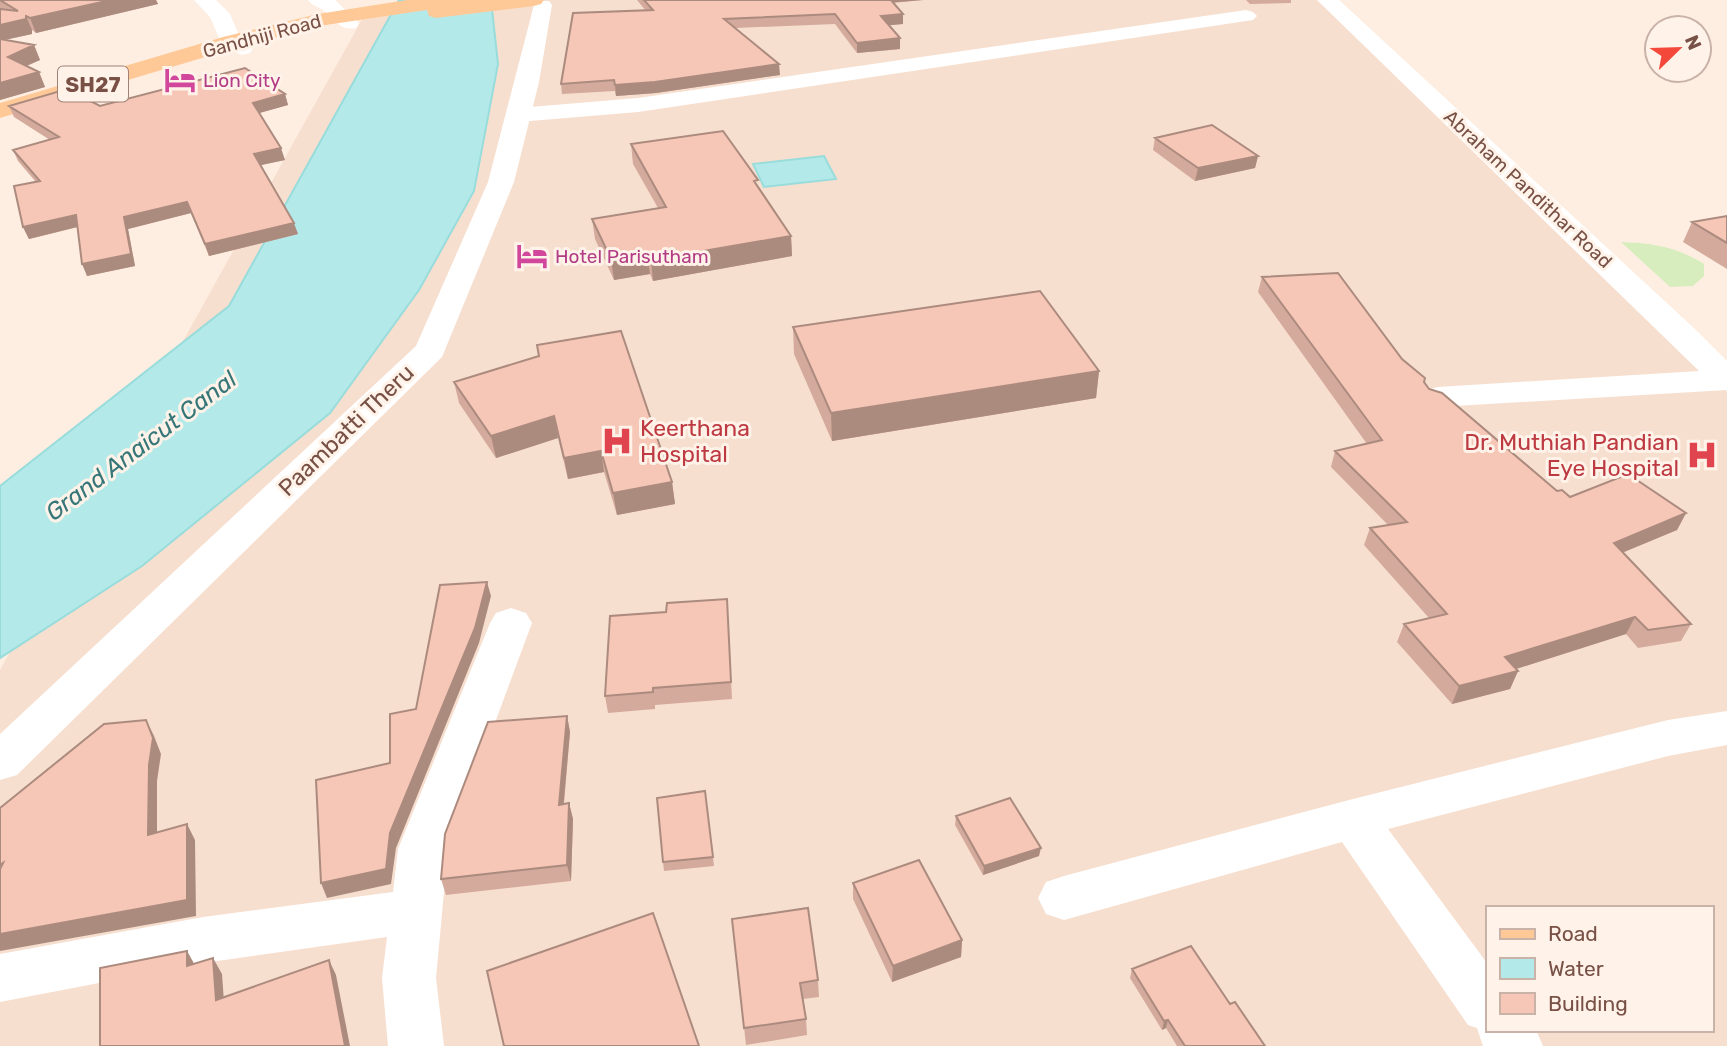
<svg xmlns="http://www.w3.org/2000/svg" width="1727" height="1046" font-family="Rubik,sans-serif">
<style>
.residential{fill:#f7dfcf;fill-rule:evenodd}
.green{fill:#d8edbe}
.water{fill:#b4e9e9;stroke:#99dcdc;stroke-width:2}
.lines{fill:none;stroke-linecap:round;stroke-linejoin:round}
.minor{fill:#fff;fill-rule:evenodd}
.tertiary{fill:#fff;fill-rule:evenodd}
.secondary{fill:#fff;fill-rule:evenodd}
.primary{fill:#ffc997;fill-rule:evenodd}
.wall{fill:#d4aa9d}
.shaded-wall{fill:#ac8b7f}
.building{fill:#f6c6b6;stroke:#ac8b7f;stroke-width:2}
.labels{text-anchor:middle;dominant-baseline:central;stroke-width:6;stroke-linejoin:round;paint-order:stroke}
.far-street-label{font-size:19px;fill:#785045;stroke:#fff3e9}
.far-hotel-label{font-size:19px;fill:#b23c85;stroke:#fff3e9;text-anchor:start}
.shield{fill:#fff3e9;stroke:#a08176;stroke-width:2}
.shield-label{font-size:21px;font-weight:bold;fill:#785045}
.health-label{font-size:23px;fill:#be3a42;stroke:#fff3e9;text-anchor:start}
.street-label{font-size:23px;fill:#785045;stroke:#fff3e9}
.water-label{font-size:24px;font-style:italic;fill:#357678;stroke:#fff3e9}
</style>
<rect width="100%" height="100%" fill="#feeee1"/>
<path class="residential" d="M477 0H1331L1727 392V1046H0V670L365 14ZM1487 908H1711V1030H1487Z"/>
<path class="green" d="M1621 242C1653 243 1677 247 1704 264V276L1693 286 1670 287Z"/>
<path class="water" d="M399 0H491L498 64 474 191 419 290 330 413 142 566 0 658V486L229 306Z
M824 156 836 179 764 187 753 164Z"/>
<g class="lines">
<path class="minor" d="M1317 0H1339L1696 330 1727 361V390L1438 407 1426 404 1421 397 1426 390 1438 387 1699 371Z
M1246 10 1253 12 1257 16 1253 20 638 112 518 122 509 120 506 115 509 110 518 108 638 98Z
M511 608 526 613 532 623 448 849 436 978 444 1046H388L382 978 387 937 203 963 0 1002V954L203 917 393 892 398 849 490 623 496 613Z
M1727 711V745L1668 756 1388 829 1487 963V1030H1536L1543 1046H1483L1477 1028 1468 1025 1342 842 1064 920 1046 914 1038 898 1046 882 1064 876 1353 799 1668 720Z"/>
<path class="tertiary" d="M535 1H549L552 5 539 82 514 182 442 357 17 775 0 780V734L416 346 488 182Z"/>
<path class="secondary" d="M194 0H216L230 14 240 38 253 48 250 53 242 55 223 47 210 17Z
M308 0H335L359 23 356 28C340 31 338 22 327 13 321 7 313 7 308 0Z"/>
<path class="primary" d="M407 0H544L541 4 534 6 436 18 429 16 427 10 319 26 239 47 0 118V103L223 37 318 14Z"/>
</g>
<path class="wall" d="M0 0H156L158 4 36 33 32 30V34L4 40 34 45 40 60 27 66 39 72 45 87 0 100Z
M637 0H923L893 3 903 24 889 25 900 49 857 53 835 24 736 28 780 75 656 93 616 96 615 91 562 94 561 84 646 11Z
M1246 0H1291V3L1250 4Z
M285 94 288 105 259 113 285 160 260 165 298 234 209 256 191 213 128 229 135 266 87 276 78 227 29 239 23 227 36 182 18 161 13 150 50 140 14 117 9 106H100Z
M1155 138 1258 156 1255 168 1195 181 1153 150Z
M631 144 759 188 791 236 792 256 653 281 650 274 614 280 595 239 592 219 658 208 633 164Z
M1727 216V269L1683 242 1692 222Z
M1262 277 1402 359 1429 389 1557 491 1570 497 1686 513 1677 530 1623 552 1691 624 1681 641 1638 648 1626 634 1516 669 1518 671 1510 689 1452 704 1397 642 1404 624 1429 618 1364 545 1370 528 1388 525 1331 467 1335 451 1367 444 1258 292Z
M793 327 1099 371 1096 398 832 441 794 354Z
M537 345 672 482 675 504 617 515 604 472 568 479 558 438 496 458 459 403 454 382 539 356Z
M727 599 732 699 655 705V709L608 713 605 696 666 612Z
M567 716 570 732 564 804 569 803 573 819 571 881 446 895 441 879Z
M705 791 714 866 664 871 663 862Z
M956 816 1039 856 983 875 955 825Z
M853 883 962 940 961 957 892 982 853 899Z
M732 919 818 980 819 997 803 999 806 1019 807 1035 746 1045Z
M1132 969 1230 1004 1265 1046H1177L1166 1028 1162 1030 1130 978Z"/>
<path class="shaded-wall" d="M111 0H156L158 4 36 33 30 18Z
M885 0H923L885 3Z
M903 14V24L881 26V16Z
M26 16 32 30V34L0 41V25Z
M900 38V49L857 53V43Z
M34 45 40 60 14 71 8 57Z
M779 64 780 75 656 93 616 96 615 85Z
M39 72 45 87 0 100V83Z
M285 94 288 105 256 114 253 103Z
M281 148 285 160 257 166 254 154Z
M1258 156 1255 168 1195 181 1198 168Z
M187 202 191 213 128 229 135 266 87 276 82 264 124 217Z
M76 215 81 226 29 239 23 227Z
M294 223 298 234 209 256 205 244Z
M791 236 792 256 653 281 651 260Z
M647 253 650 274 614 280 611 259Z
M1099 371 1096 398 832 441 831 413Z
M554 416 558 438 496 458 491 436Z
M601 451 604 472 568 479 564 458Z
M672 482 675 504 617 515 613 493Z
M1686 513 1677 530 1605 560 1614 543Z
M487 582 491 596 479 643 396 848 391 884 327 898 321 883 390 833Z
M1635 617 1626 634 1497 675 1505 657Z
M1518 671 1510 689 1452 704 1459 686Z
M567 716 570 732 562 821 559 805Z
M146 720 154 736 161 754 157 781V851L148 835Z
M569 803 573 819 571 881 567 865Z
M187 824 195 840 196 916 0 951V934Z
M1041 848 1039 856 983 875 984 866Z
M962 940 961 957 892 982 893 966Z
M187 951 196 967 187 966Z
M213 958 222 974 225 1016 216 1000Z
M329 960 336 975 350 1046H345Z
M1168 1020 1166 1028 1162 1030 1164 1021Z"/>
<path class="building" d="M0 0H111L30 18 26 16V19L0 25V9L18 11Z
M644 0H891L903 14 881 16 900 38 857 43 835 14 724 19 779 64 655 82 615 85 614 80 561 84 573 13 653 10Z
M0 39 34 45 8 57 39 72 0 83Z
M245 68 285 94 253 103 281 148 254 154 294 223 205 244 187 202 124 217 131 254 82 264 76 215 23 227 14 186 40 181 13 150 59 137 9 106 67 89 100 106Z
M1212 125 1258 156 1198 168 1155 138Z
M723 131 758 180 754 181 791 236 651 260 647 253 611 259 592 219 666 207 631 144Z
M1727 216V243L1692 222Z
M1338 273 1402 359 1425 378 1424 382 1429 389 1442 393 1557 491 1562 490 1570 497 1628 474 1686 513 1614 543 1691 624 1648 630 1635 617 1505 657 1518 671 1459 686 1404 624 1447 614 1370 528 1407 522 1335 451 1382 440 1262 277Z
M1040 291 1099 371 831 413 793 327Z
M621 331 672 482 613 493 601 451 564 458 554 416 491 436 454 382 539 356 537 345Z
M487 582 475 628 390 833 386 869 321 883 316 780 390 763V714L416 709 440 585Z
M727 599 731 682 653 688V692L605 696 610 616 666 612 667 603Z
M567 716 559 805 569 803 567 865 441 879 445 834 488 722Z
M146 720 153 738 149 765 148 835 187 824V900L0 934V869L3 863 0 865V808L104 724Z
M705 791 713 857 663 862 657 798Z
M1010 798 1041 848 984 866 956 816Z
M919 860 962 940 893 966 853 883Z
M808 908 818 980 800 983 806 1019 744 1028 732 919Z
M653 913 699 1046H504L487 971Z
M1191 946 1230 1004 1235 1002 1265 1046H1185L1168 1020 1164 1021 1132 969Z
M187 951V966L213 958 216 1000 329 960 345 1046H100V968Z"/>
<defs>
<symbol id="hotel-bare" viewBox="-9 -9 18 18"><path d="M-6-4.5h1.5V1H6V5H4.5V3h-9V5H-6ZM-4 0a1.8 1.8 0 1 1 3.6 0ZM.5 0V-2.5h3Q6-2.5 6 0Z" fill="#d1479c" stroke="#fff3e9" stroke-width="2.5" paint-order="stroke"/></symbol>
<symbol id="hospital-bare" viewBox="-9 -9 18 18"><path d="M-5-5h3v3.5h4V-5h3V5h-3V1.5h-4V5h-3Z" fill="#e0444e" stroke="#fff3e9" stroke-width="2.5" paint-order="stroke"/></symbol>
</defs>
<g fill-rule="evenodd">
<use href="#hotel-bare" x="158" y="58" width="44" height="44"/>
<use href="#hotel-bare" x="510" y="234" width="44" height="44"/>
<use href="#hospital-bare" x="595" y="419" width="44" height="44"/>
<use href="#hospital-bare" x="1680" y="433" width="44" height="44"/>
</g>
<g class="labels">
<g class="far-street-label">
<text transform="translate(262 36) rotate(-15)">Gandhiji Road</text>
<text transform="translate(1528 189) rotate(43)">Abraham Pandithar Road</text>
</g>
<g class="far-hotel-label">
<text x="203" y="80">Lion City</text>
<text x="555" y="256">Hotel Parisutham</text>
</g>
<rect class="shield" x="58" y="66.5" width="70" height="35" rx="5"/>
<g class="shield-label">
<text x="93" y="84">SH27</text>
</g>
<g class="health-label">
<text x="640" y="428">Keerthana<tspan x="640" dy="26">Hospital</tspan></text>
<text x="1679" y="442" text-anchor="end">Dr. Muthiah Pandian<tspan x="1679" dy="26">Eye Hospital</tspan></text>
</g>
<g class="street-label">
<text transform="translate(346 430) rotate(-44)">Paambatti Theru</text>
</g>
<g class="water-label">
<text transform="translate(141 446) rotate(-37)">Grand Anaicut Canal</text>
</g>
</g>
<rect x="1486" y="906" width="228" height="126" fill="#fff3e9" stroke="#c9b2a7" stroke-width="2"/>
<rect x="1500" y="929" width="35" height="10" fill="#ffc997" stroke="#c9b2a7" stroke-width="2"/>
<text x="1548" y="941" font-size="21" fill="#785045">Road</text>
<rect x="1500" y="958" width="35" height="21" fill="#b4e9e9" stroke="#c9b2a7" stroke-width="2"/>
<text x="1548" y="976" font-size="21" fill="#785045">Water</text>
<rect x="1500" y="993" width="35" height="21" fill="#f6c6b6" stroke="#c9b2a7" stroke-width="2"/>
<text x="1548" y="1011" font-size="21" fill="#785045">Building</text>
<g transform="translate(1678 49) rotate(67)"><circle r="33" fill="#fff3e9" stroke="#c9b2a7" stroke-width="2"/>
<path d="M0-5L12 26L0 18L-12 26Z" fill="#f4483b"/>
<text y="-10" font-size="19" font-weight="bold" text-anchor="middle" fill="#785045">N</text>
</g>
</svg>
